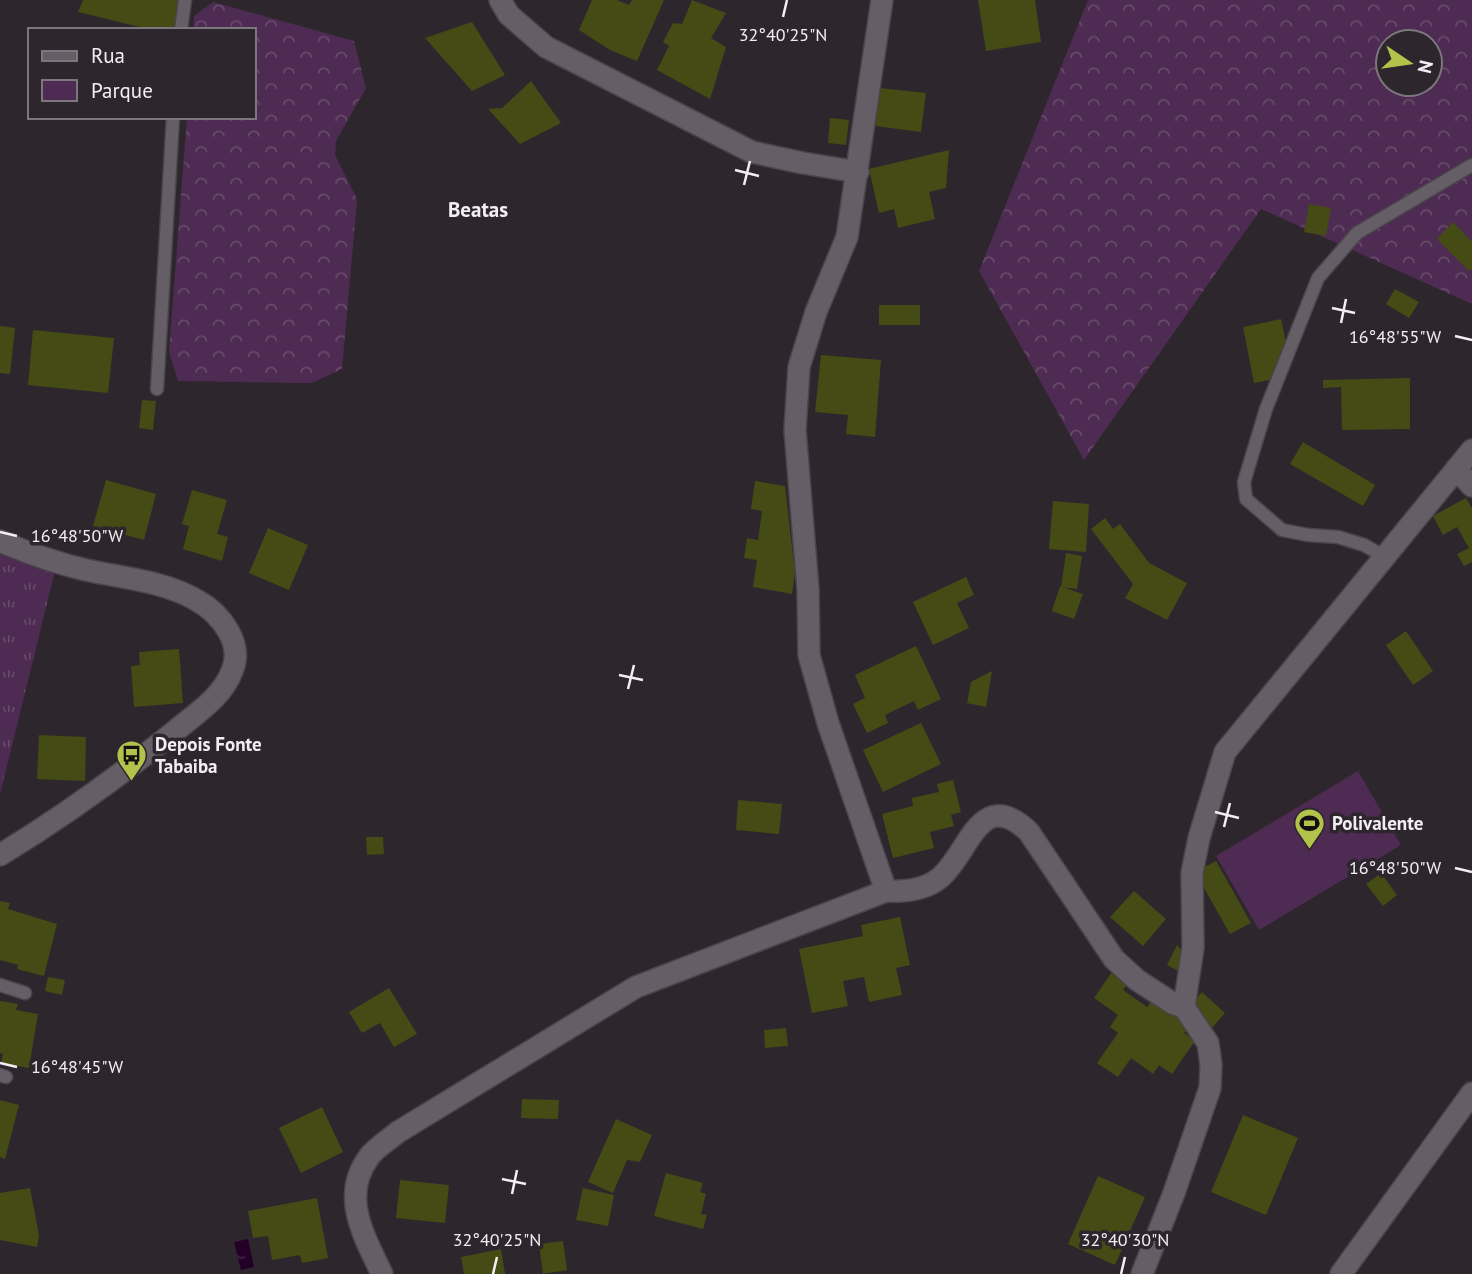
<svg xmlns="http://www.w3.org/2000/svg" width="1472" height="1274" font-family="'PT Sans',sans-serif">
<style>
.grass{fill:url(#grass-tufts)}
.forest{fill:url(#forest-crowns);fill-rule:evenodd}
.park{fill:#4e2b52}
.water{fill:url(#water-ripples)}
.building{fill:#444b14}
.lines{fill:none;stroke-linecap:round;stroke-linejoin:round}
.service-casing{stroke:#4a454b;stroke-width:15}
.minor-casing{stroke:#4a454b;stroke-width:24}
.secondary-casing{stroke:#4a454b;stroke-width:24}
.service{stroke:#655e66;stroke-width:12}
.minor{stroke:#655e66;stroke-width:21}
.secondary{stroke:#655e66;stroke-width:21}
.ticks{fill:none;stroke:#f3eef3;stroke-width:2.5}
.labels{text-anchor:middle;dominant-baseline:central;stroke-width:7;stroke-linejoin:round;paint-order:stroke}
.poi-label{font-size:19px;font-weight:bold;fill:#f3eef3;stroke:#2d272d;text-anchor:start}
.neighbourhood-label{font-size:21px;font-weight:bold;fill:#f3eef3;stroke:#2d272d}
.ticks-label{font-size:18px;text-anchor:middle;fill:#f3eef3;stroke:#2d272d;stroke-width:7;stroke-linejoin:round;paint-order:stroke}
</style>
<defs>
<pattern id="grass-tufts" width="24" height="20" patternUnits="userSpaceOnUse" patternTransform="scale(1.75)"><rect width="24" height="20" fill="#4e2b52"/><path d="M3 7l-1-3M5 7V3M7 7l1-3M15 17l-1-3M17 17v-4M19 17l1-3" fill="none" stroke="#684a6b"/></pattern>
<pattern id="forest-crowns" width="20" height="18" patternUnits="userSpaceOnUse" patternTransform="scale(1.75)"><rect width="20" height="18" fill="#4e2b52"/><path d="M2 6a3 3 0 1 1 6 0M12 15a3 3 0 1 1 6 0" fill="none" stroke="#684a6b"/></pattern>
<pattern id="water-ripples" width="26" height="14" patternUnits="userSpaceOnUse" patternTransform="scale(1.75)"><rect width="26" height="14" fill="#240029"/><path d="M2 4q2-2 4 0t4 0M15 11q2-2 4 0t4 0" fill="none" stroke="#442648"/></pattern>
</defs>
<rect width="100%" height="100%" fill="#2d272d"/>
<path class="grass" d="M0 553 55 571 0 794Z"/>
<path class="forest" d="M1088 0H1472V304L1261 209 1084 460 979 271ZM1388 42H1430V84H1388Z
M213 2 354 41 366 88 336 141 335 155 357 199 342 369 312 383 178 381 169 352 187 117H254V30H193L194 16Z"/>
<path class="park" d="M1358 771 1401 845 1259 930 1216 856Z"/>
<path class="water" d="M248 1239 254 1267 241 1270 234 1242Z"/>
<path class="building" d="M83 0H180L174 30H152L78 12Z
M592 0H617L629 5 632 0H664L637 61 610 50 579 30Z
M692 0 726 13 711 38 726 47 710 99 657 70 669 46 663 42 673 23 682 24Z
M978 0H1035L1041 42 986 51Z
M472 22 505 75 472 91 425 38Z
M531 81 561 123 520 144 488 109 502 108Z
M880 88 926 93 921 132 875 126Z
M830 118 849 120 846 145 828 143Z
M949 150 946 188 929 192 935 219 898 228 894 209 879 213 869 169Z
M1309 204 1331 208 1326 236 1304 232Z
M1453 222 1472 242V269L1469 271 1437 239Z
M1395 289 1419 302 1409 318 1386 304Z
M879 305H920V325H879Z
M1281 319 1288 351 1280 352 1285 377 1254 383 1243 327Z
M0 326 15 328 10 374 0 373Z
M33 330 114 338 108 393 28 385Z
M821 355 881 360 875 437 846 434 848 415 815 412Z
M1410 378V429L1342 430 1341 387 1323 388V380Z
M142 400 156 401 153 430 139 428Z
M1303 442 1375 485 1363 506 1290 464Z
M106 480 156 494 144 540 93 526Z
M755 481 785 486 795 573 792 594 753 587 757 560 744 558 747 538 758 540 762 511 751 509Z
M192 490 227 500 217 534 228 537 222 561 183 549 189 526 182 524Z
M1466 498 1472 508V562L1464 566 1457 554 1469 548 1457 527 1443 535 1433 516Z
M1053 501 1089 504 1086 552 1049 549Z
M1105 518 1113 529 1120 524 1149 563 1187 583 1167 620 1125 598 1133 584 1091 529Z
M268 528 308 545 289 590 249 573Z
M1066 553 1082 556 1077 589 1061 587Z
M966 577 974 595 957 603 969 628 933 645 913 602Z
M1060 586 1083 594 1074 619 1052 611Z
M1406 631 1433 671 1413 685 1386 645Z
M916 646 941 699 918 710 914 701 885 715 888 723 867 733 853 704 865 698 855 675Z
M179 649 183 703 134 707 131 666 140 665 139 652Z
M992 671 986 707 967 703 971 682Z
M921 723 941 764 883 792 863 750Z
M39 735 86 737 85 781 37 779Z
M953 780 961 812 951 815 954 826 930 832 934 848 893 858 882 814 913 806 912 798 939 792 937 784Z
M738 800 782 804 779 834 736 830Z
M366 837H383L384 854 367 855Z
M1216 861 1251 923 1230 934 1195 872Z
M1381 873 1397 895 1383 906 1366 884Z
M1134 891 1166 919 1143 946 1110 917Z
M0 901 10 903 8 909 57 924 44 976 17 969 18 965 0 960Z
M900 917 910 965 896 968 902 995 869 1002 864 977 843 981 848 1006 812 1013 799 949 863 936 861 925Z
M1177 945 1185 954 1180 972 1167 965Z
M1112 972 1128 983 1123 990 1147 1007 1153 1000 1190 1026 1184 1033 1195 1041 1172 1074 1159 1065 1153 1074 1131 1058 1118 1077 1097 1063 1118 1033 1110 1027 1118 1015 1094 998Z
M48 977 65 980 62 995 45 991Z
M389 988 417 1034 394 1047 380 1023 362 1033 349 1012Z
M1202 992 1225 1013 1212 1028 1189 1007Z
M0 1001 18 1004 16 1010 38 1014 29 1068 1 1063 3 1054 0 1053Z
M786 1028 788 1046 765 1048 764 1030Z
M522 1099 559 1100 558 1119 521 1118Z
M0 1100 19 1105 5 1159 0 1157Z
M322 1107 343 1152 301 1173 279 1128Z
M1243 1115 1298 1138 1266 1215 1211 1192Z
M616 1119 652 1135 640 1162 627 1160 613 1193 588 1182Z
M666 1173 703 1183 700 1192 706 1194 701 1214 707 1215 703 1229 654 1216Z
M1098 1176 1145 1197 1115 1265 1068 1244Z
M400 1180 449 1185 445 1223 396 1218Z
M30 1188 39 1235 37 1247 0 1240V1193Z
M583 1188 614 1195 608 1226 576 1220Z
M317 1198 328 1258 302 1263 300 1255 272 1260 268 1236 253 1238 248 1211Z
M563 1241 567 1270 543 1274 539 1244Z
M501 1249 505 1274H464L461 1257Z"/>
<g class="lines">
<defs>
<path id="service" d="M181 30 185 0
M157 389 173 117
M1385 557 1364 545 1338 537 1308 535 1282 530 1246 499 1244 482 1266 409 1318 278 1357 233 1472 165
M0 985 25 993
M0 1075 6 1077"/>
<path id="minor" d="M500 0 509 15 546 47 752 152 803 163 858 172
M882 0 847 237 816 312 799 367 795 430 808 589 809 655 828 723 886 891
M1456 469 1472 486
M382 1274C364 1236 340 1196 369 1157 376 1147 389 1140 398 1132L636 987 886 891C906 892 927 890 942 876 970 850 981 786 1029 832L1114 959 1137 980 1174 1004 1184 1007
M1142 1274 1174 1193 1210 1088 1211 1065 1208 1043 1184 1007 1193 948 1192 873 1199 838 1225 752 1472 450
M1341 1274 1472 1093"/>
<path id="secondary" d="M0 541C28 553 55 563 86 570 122 578 165 581 198 601 221 614 244 644 232 671 222 698 195 714 174 732 118 777 61 818 0 855"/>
</defs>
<use href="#service" class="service-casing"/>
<use href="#minor" class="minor-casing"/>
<use href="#secondary" class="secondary-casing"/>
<use href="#service" class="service"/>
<use href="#minor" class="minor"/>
<use href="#secondary" class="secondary"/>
</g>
<path class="ticks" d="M783 17 787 0M735 170 759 176M744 185 750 161M1332 308 1355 313M1341 323 1346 299M1455 336 1472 340M0 532 17 536M619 675 643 680M628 689 634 665M1215 812 1239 818M1224 827 1230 803M1455 868 1472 872M0 1063 17 1067M502 1179 526 1184M512 1194 517 1170M493 1274 497 1257M1121 1274 1125 1257"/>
<defs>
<symbol id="bus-pin" viewBox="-11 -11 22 30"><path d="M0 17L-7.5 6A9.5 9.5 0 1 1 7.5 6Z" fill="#b3c24b" stroke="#2d272d"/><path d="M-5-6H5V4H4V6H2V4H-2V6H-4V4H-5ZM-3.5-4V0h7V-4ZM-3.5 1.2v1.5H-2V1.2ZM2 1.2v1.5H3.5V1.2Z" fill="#111"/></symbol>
<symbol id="stadium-pin" viewBox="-11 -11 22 30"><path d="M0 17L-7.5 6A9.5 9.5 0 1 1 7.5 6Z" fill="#b3c24b" stroke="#2d272d"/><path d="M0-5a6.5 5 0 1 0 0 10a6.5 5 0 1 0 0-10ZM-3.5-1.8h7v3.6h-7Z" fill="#111"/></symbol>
</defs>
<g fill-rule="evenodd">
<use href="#bus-pin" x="114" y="738" width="35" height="47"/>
<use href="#stadium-pin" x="1292" y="806" width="35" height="47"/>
</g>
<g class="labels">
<g class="poi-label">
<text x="155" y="744">Depois Fonte<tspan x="155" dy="22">Tabaiba</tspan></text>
<text x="1332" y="823">Polivalente</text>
</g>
<g class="neighbourhood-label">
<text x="478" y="209">Beatas</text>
</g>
</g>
<g class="ticks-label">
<text x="783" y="41">32°40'25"N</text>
<text x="1395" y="343">16°48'55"W</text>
<text x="77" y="542">16°48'50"W</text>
<text x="1395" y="874">16°48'50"W</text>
<text x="77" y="1073">16°48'45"W</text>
<text x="497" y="1246">32°40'25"N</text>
<text x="1125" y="1246">32°40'30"N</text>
</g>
<rect x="28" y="28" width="228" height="91" fill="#2d272d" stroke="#7c777c" stroke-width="2"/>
<rect x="42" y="51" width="35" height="10" fill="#655e66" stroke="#7c777c" stroke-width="2"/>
<text x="91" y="63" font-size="21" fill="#f3eef3">Rua</text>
<rect x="42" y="80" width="35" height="21" fill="#4e2b52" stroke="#7c777c" stroke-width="2"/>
<text x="91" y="98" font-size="21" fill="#f3eef3">Parque</text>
<g transform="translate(1409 63) rotate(103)"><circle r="33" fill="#2d272d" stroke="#7c777c" stroke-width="2"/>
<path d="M0-5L12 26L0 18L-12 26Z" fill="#b3c24b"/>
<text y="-10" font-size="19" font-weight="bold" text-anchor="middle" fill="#f3eef3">N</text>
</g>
</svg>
